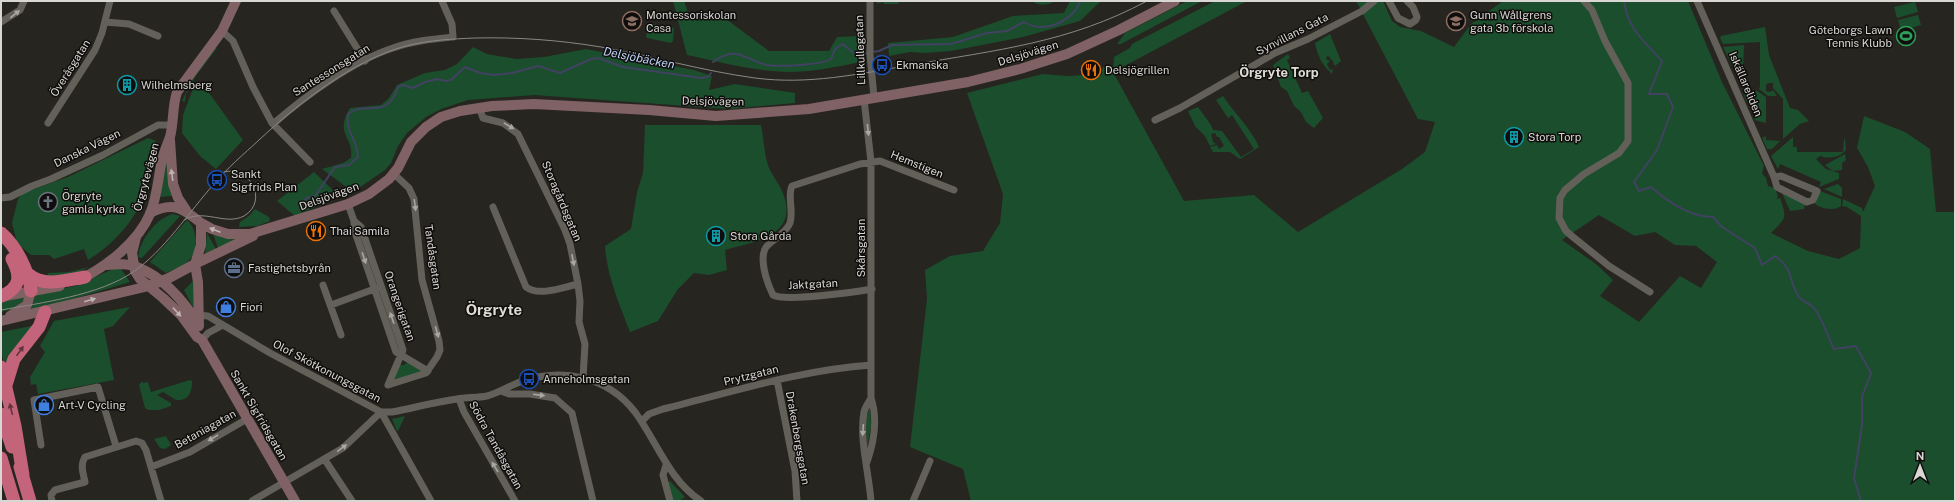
<svg xmlns="http://www.w3.org/2000/svg" width="1956" height="502" font-family="'Public Sans',sans-serif">
<style>
.green{fill:#1b4e2d;fill-rule:evenodd}
.lines{fill:none;stroke-linecap:round;stroke-linejoin:round}
.stream{stroke:#414261;stroke-width:2}
.street{stroke:#63605a;stroke-width:7}
.secondary{stroke:#806164;stroke-width:10}
.highway{stroke:#c4647b;stroke-width:13}
.tram{stroke:#8a8884;stroke-width:1}
.oneway{fill:#aaa7a3}
.oneway2{fill:#beb4b2}
.oneway3{fill:#60353e}
.labels{text-anchor:middle;dominant-baseline:central;stroke-width:3;stroke-linejoin:round;paint-order:stroke}
.poi-label{font-size:11px;fill:#d9d7d3;stroke:#0f0e0c;text-anchor:start}
.street-label{font-size:11px;fill:#d9d7d3;stroke:#0f0e0c}
.water-label{font-size:12px;font-style:italic;fill:#bcd1f7;stroke:#0f0e0c}
.quarter-label{font-size:13px;font-weight:bold;fill:#dfdcd5;stroke:#0f0e0c}
.district-label{font-size:15px;font-weight:bold;fill:#dfdcd5;stroke:#0f0e0c}
</style>
<rect width="100%" height="100%" fill="#27251f"/>
<path class="green" d="M673 1H684L689 15 710 12 722 16 769 51H829L837 37 860 36 861 62C836 67 812 72 787 72 753 71 720 62 687 55Z
M877 1H901L897 4H884L883 2 877 4Z
M1033 1H1055C1048 6 1037 6 1033 1Z
M1070 1H1101L1080 21 1023 37 951 51 925 53 910 52 889 56 888 43 953 37 1013 16 1064 13Z
M1187 1H1202L1121 44H1117L1125 33Z
M1215 1H1247L1113 72 1184 201 1254 195 1298 232 1402 169 1425 152 1435 122 1418 119 1356 1H1383L1392 21 1400 27 1421 31 1454 47 1471 24 1503 1H1688L1722 82 1764 166 1762 173 1766 178 1768 186 1775 188 1778 197 1776 199 1780 198C1788 220 1785 218 1771 233L1808 251 1839 259 1860 248 1861 216 1847 207 1842 206 1843 199 1862 208 1863 212 1875 186 1868 167 1857 148 1864 116 1905 132 1930 149 1936 212H1955V501H971L963 469 910 447 927 299 925 270 950 256 983 251 1000 223 1003 194 967 93 1043 74 1067 76 1083 75 1088 81 1102 75V69L1103 67H1109L1113 71 1114 57 1130 48 1132 44ZM1599 215 1635 236 1655 232 1675 245 1696 246 1717 262 1701 288 1680 276 1639 322 1600 296 1613 280 1596 264 1562 240Z
M1915 2 1918 12 1897 18 1894 7Z
M1918 15 1921 25 1901 31 1898 20Z
M650 23 674 28 673 41 671 43 647 38 646 36Z
M1765 27 1769 55 1790 108 1798 110 1809 121 1800 124 1783 139V99L1773 88V83H1768L1766 85V91L1770 92 1773 90 1777 96H1768L1759 89 1760 86V42L1723 44 1720 38 1721 36Z
M1330 34 1341 61 1335 66 1332 60 1330 59V57L1327 56 1326 59 1330 61 1327 64 1330 70 1333 69 1332 74C1321 64 1318 56 1315 43Z
M1744 45 1743 70 1734 69 1723 47Z
M215 47 217 48 195 77 186 94 185 102 182 101 195 73Z
M473 47 487 54 516 59 544 57 586 49 694 70 712 76 709 90 735 84 795 93V103L729 109 534 95 468 100 441 109 426 117 407 133 398 146 391 163 385 170 353 192 322 169 343 163 351 158C354 136 334 135 350 108L381 105 389 98 397 85 425 73 445 70 457 64Z
M1288 54 1290 58 1287 60 1302 93 1308 91 1323 118 1314 128 1306 122 1301 112 1294 106 1287 91 1281 87 1273 65Z
M194 86 207 90 243 140 216 169 200 156 182 133 183 115Z
M1753 91H1757L1766 97V123L1755 120 1754 118 1758 116 1751 99 1746 101 1744 95Z
M1223 96C1234 113 1251 128 1259 147L1240 159 1230 152H1213L1210 147 1217 145 1219 149 1224 146 1219 137H1217L1215 133 1211 134 1213 142 1216 144 1210 146 1205 136 1195 126 1188 111 1198 107 1211 125 1213 130 1222 131 1241 157 1254 149 1232 115 1228 118 1216 100Z
M645 125H761C764 139 764 155 769 168 775 180 784 190 786 204 792 238 748 243 725 250L727 270 709 275 694 273 678 289 658 321 630 332C619 304 607 276 605 246L631 229 637 192 643 173Z
M1766 136V140L1780 141 1772 149H1767L1762 138Z
M1793 137V147H1797V152H1843L1844 139H1845L1846 150C1839 158 1830 159 1820 156L1816 159 1826 169 1839 173V179L1819 187 1821 182 1780 164 1778 169 1771 156Z
M148 138 156 141C152 157 151 175 146 190 137 219 113 245 88 260L84 249 54 259 49 255H31L17 243 12 223 18 199 23 193 68 177Z
M1845 154 1846 160 1842 163V170L1833 171 1825 165Z
M167 159 173 196 160 197Z
M314 172 335 192V198L295 216 277 201Z
M1838 184 1842 188V197L1824 189Z
M1820 191 1841 199V206C1835 211 1821 209 1815 204Z
M1782 193 1805 204 1804 209 1790 211Z
M255 209 269 217 270 221 257 226 239 227 240 222 249 216Z
M173 214 180 216 142 258 138 257C140 240 156 218 173 214Z
M187 220C197 229 199 247 191 258 185 266 174 269 166 273L150 262Z
M207 233 216 249 205 254Z
M213 234 234 239V241L218 248Z
M89 267 75 274 48 278V273L69 272Z
M113 269H121L130 282 53 305 30 309 36 294 75 286Z
M193 281 194 309 184 290Z
M27 297 15 309 1 312V300Z
M130 307 113 326 104 329 114 380 38 394 36 384 31 385 30 377 45 352 40 346 54 321Z
M36 325 7 363H4L1 352V332Z
M408 362 423 371 393 381 398 365H404Z
M190 380 192 381C192 392 189 401 176 400L163 392 157 395 171 403V406L159 410H148L145 408 139 385 142 381 143 383 148 382 151 392Z
M870 406 871 426 867 448 866 419Z
M405 416 398 431H397L392 419Z
M166 436 171 445 165 449 160 448 154 439Z
M670 481 685 497 679 501H673L668 482Z"/>
<g class="lines">
<path class="stream" d="M1624 1C1628 30 1644 41 1662 61L1649 94H1667L1673 107 1657 150 1634 182 1639 191 1651 187C1668 202 1690 217 1713 217L1722 227 1755 248 1762 265 1775 256C1796 271 1787 281 1800 298 1804 302 1811 304 1815 309 1823 321 1828 336 1834 349L1856 346 1871 373 1862 397V425L1854 478 1861 501
M872 52 879 51 892 45 951 44 987 33 1007 31 1024 22C1040 32 1061 26 1074 12 1077 9 1078 4 1081 1
M713 62C737 44 745 60 767 65 779 67 821 65 831 59L835 49 843 44 856 55 867 53
M301 203 307 198 315 196 335 167 349 165 358 157C358 141 345 131 348 114 364 100 388 121 398 87L403 85 413 88 425 82 437 79 445 81 451 80 465 67 480 73 494 75 512 73 538 66 560 73 591 59 598 58 623 67 701 78 708 77 711 73"/>
<path class="street" d="M870 1V55L874 97
M1389 1 1398 18 1410 24 1416 20 1417 17 1413 7 1407 1
M1584 1 1592 10 1605 41 1628 83V141L1619 153 1584 174 1565 190 1560 198 1559 218 1566 231 1573 237 1609 266 1650 292
M1697 1 1774 177 1781 176 1817 191 1813 200 1807 202 1777 187 1774 177
M334 11 365 61
M1 22 20 10 24 1
M105 22 129 24 158 36
M222 31 233 41 253 87 272 123 310 162
M864 99 871 162V398C878 419 874 442 867 462
M479 107 483 118 503 123 518 134 565 230 570 244 578 284 580 301 579 322 585 344 583 378
M1155 120 1180 108 1275 53 1308 39 1362 11 1374 1
M48 123 95 50 102 33 110 1
M273 124C305 96 353 61 393 48 412 41 433 39 453 37L452 24 442 1
M1 198 10 197 32 186 51 179 103 155 158 125H172
M348 204 354 221V229L396 352 428 371
M493 207 526 287C539 297 564 287 578 284
M354 221 361 227 403 350 388 385 426 373 437 357 440 350 439 341 422 280 414 199 409 188 394 174
M323 285 341 335
M872 289C855 292 784 302 773 295 767 283 757 255 768 245 775 238 786 233 790 223 794 211 787 196 792 186L860 164 880 161 954 190
M331 305 377 288
M195 315 208 316 270 353 381 412H392C413 408 435 402 457 399 467 397 477 398 487 396 499 393 509 386 520 382 562 367 607 376 635 412 657 442 669 480 701 501
M202 340 208 333 223 325
M777 380 795 471 797 501
M501 391 509 394H530L555 398 572 413 593 501
M459 399 464 412 515 501
M381 412 431 501
M642 421 649 414 663 409C732 392 800 370 871 365
M41 445 34 400 98 387 116 446
M325 460 352 501
M666 465 663 475 670 501
M151 467 190 452 247 419
M52 501 51 495 55 490 85 482C83 473 80 465 85 457L136 441 142 443 146 450 161 501
M252 501 343 448 381 412
M871 501C869 474 859 438 864 412 865 407 869 402 871 398
M913 501 930 461"/>
<path class="secondary" d="M170 140 173 184 178 198 186 210
M150 213C173 201 183 208 201 223V245L195 264 198 282 199 326
M201 223 212 229 228 234H250L348 204 369 194 389 179 398 168 411 142 426 127 441 117 460 111 492 106 534 104 649 110 716 116 809 109 968 82 1020 69 1067 54 1119 30 1175 1
M136 237 132 253 135 271 140 279 163 298 181 315 197 337 202 340 295 501
M106 265C117 264 129 263 139 268 164 278 185 303 199 325
M79 280C106 267 138 242 150 214 157 198 158 178 162 160 164 152 167 145 170 137 174 122 172 107 177 92L222 31 236 1
M5 296 60 286
M10 316 27 305 31 291
M1 321 149 286 169 278 195 264 253 236"/>
<path class="highway" d="M1 233C16 246 29 271 31 291
M28 274C44 288 67 280 85 277
M2 296C21 287 21 276 12 259
M1 367 15 426 23 475
M6 385 14 359 39 327 45 312
M1 414 12 447
M1 458 14 501
M20 467 30 501"/>
<path class="tram" d="M184 220C204 208 225 226 244 216 269 201 250 165 224 172
M1 310C41 303 100 295 133 272 164 251 189 212 214 184 227 168 244 154 259 140 299 103 353 60 406 46 429 40 452 39 475 38 517 37 559 40 601 47 652 56 703 71 755 78 808 85 859 74 911 65 996 50 1069 43 1147 1"/>
</g>
<defs><path id="oneway-solid" d="M-6-.8H1V-3.2L6.5 0L1 3.2V.8H-6Z"/></defs>
<g class="oneway">
<use href="#oneway-solid" transform="translate(15 14) rotate(-39)"/>
<use href="#oneway-solid" transform="translate(509 126) rotate(31)"/>
<use href="#oneway-solid" transform="translate(868 130) rotate(84)"/>
<use href="#oneway-solid" transform="translate(415 205) rotate(82)"/>
<use href="#oneway-solid" transform="translate(364 258) rotate(71)"/>
<use href="#oneway-solid" transform="translate(573 260) rotate(79)"/>
<use href="#oneway-solid" transform="translate(392 318) rotate(-109)"/>
<use href="#oneway-solid" transform="translate(437 332) rotate(74)"/>
<use href="#oneway-solid" transform="translate(539 395) rotate(7)"/>
<use href="#oneway-solid" transform="translate(863 430) rotate(94)"/>
<use href="#oneway-solid" transform="translate(213 438) rotate(149)"/>
<use href="#oneway-solid" transform="translate(342 448) rotate(-36)"/>
<use href="#oneway-solid" transform="translate(495 467) rotate(-121)"/>
</g>
<g class="oneway2">
<use href="#oneway-solid" transform="translate(172 175) rotate(-98)"/>
<use href="#oneway-solid" transform="translate(215 230) rotate(-159)"/>
<use href="#oneway-solid" transform="translate(90 300) rotate(-16)"/>
<use href="#oneway-solid" transform="translate(177 312) rotate(47)"/>
</g>
<g class="oneway3">
<use href="#oneway-solid" transform="translate(20 351) rotate(-54)"/>
<use href="#oneway-solid" transform="translate(11 409) rotate(-104)"/>
</g>
<defs>
<symbol id="school-ring" viewBox="-11 -11 22 22"><circle r="9.5" fill="#0f0e0c" stroke="#8d6e63" stroke-width="1.5"/><path d="M0-5L7-2L0 1L-7-2ZM-4 1L0 2.5L4 1V4Q0 6-4 4Z" fill="#8d6e63"/></symbol>
<symbol id="stadium-ring" viewBox="-11 -11 22 22"><circle r="9.5" fill="#0f0e0c" stroke="#2e9e5b" stroke-width="1.5"/><path d="M0-5a6.5 5 0 1 0 0 10a6.5 5 0 1 0 0-10ZM-3.5-1.8h7v3.6h-7Z" fill="#2e9e5b"/></symbol>
<symbol id="bus-ring" viewBox="-11 -11 22 22"><circle r="9.5" fill="#0f0e0c" stroke="#1a4fb4" stroke-width="1.5"/><path d="M-5-6H5V4H4V6H2V4H-2V6H-4V4H-5ZM-3.5-4V0h7V-4ZM-3.5 1.2v1.5H-2V1.2ZM2 1.2v1.5H3.5V1.2Z" fill="#1a4fb4"/></symbol>
<symbol id="restaurant-ring" viewBox="-11 -11 22 22"><circle r="9.5" fill="#0f0e0c" stroke="#e8710a" stroke-width="1.5"/><path d="M-5-6h1v4h1v-4h1v4h1v-4h1v5L-1.5 .5V6h-2V.5L-5-1ZM5-6V6H3V1.5H1.5Q1.5-4 5-6Z" fill="#e8710a"/></symbol>
<symbol id="building-ring" viewBox="-11 -11 22 22"><circle r="9.5" fill="#0f0e0c" stroke="#0f9aa8" stroke-width="1.5"/><path d="M-4-6H4V6H1V3H-1V6H-4ZM-2.5-4.3h1.7v1.8h-1.7ZM.8-4.3h1.7v1.8H.8ZM-2.5-1h1.7V.8h-1.7ZM.8-1h1.7V.8H.8Z" fill="#0f9aa8"/></symbol>
<symbol id="church-ring" viewBox="-11 -11 22 22"><circle r="9.5" fill="#0f0e0c" stroke="#6b7280" stroke-width="1.5"/><path d="M-1.2-6h2.4v3.5h3.3v2.4h-3.3V6h-2.4V-.1h-3.3v-2.4h3.3Z" fill="#6b7280"/></symbol>
<symbol id="office-ring" viewBox="-11 -11 22 22"><circle r="9.5" fill="#0f0e0c" stroke="#5c6f8a" stroke-width="1.5"/><path d="M-6-3h4V-5.5h4V-3h4V5H-6ZM-1-4.5V-3h2v-1.5ZM-6 0V1H6V0Z" fill="#5c6f8a"/></symbol>
<symbol id="shop-ring" viewBox="-11 -11 22 22"><circle r="9.5" fill="#0f0e0c" stroke="#3f7fe0" stroke-width="1.5"/><path d="M-5-2.5h2.3a2.7 3.5 0 0 1 5.4 0H5L5.5 6h-11ZM-1.5-2.5h3a1.5 2.3 0 0 0-3 0Z" fill="#3f7fe0"/></symbol>
</defs>
<g fill-rule="evenodd">
<use href="#school-ring" x="621" y="10" width="22" height="22"/>
<use href="#school-ring" x="1445" y="10" width="22" height="22"/>
<use href="#stadium-ring" x="1895" y="25" width="22" height="22"/>
<use href="#bus-ring" x="871" y="54" width="22" height="22"/>
<use href="#restaurant-ring" x="1080" y="59" width="22" height="22"/>
<use href="#building-ring" x="116" y="74" width="22" height="22"/>
<use href="#building-ring" x="1503" y="126" width="22" height="22"/>
<use href="#bus-ring" x="206" y="169" width="22" height="22"/>
<use href="#church-ring" x="37" y="191" width="22" height="22"/>
<use href="#restaurant-ring" x="305" y="220" width="22" height="22"/>
<use href="#building-ring" x="705" y="225" width="22" height="22"/>
<use href="#office-ring" x="223" y="257" width="22" height="22"/>
<use href="#shop-ring" x="215" y="296" width="22" height="22"/>
<use href="#bus-ring" x="518" y="368" width="22" height="22"/>
<use href="#shop-ring" x="33" y="394" width="22" height="22"/>
</g>
<g class="labels">
<g class="poi-label">
<text x="646" y="15">Montessoriskolan<tspan x="646" dy="13">Casa</tspan></text>
<text x="1470" y="15">Gunn Wållgrens<tspan x="1470" dy="13">gata 3b förskola</tspan></text>
<text x="1892" y="30" text-anchor="end">Göteborgs Lawn<tspan x="1892" dy="13">Tennis Klubb</tspan></text>
<text x="896" y="65">Ekmanska</text>
<text x="1105" y="70">Delsjögrillen</text>
<text x="141" y="85">Wilhelmsberg</text>
<text x="1528" y="137">Stora Torp</text>
<text x="231" y="174">Sankt<tspan x="231" dy="13">Sigfrids Plan</tspan></text>
<text x="62" y="196">Örgryte<tspan x="62" dy="13">gamla kyrka</tspan></text>
<text x="330" y="231">Thai Samila</text>
<text x="730" y="236">Stora Gårda</text>
<text x="248" y="268">Fastighetsbyrån</text>
<text x="240" y="307">Fiori</text>
<text x="543" y="379">Anneholmsgatan</text>
<text x="58" y="405">Art-V Cycling</text>
</g>
<g class="street-label">
<text transform="translate(1292 34) rotate(-27)">Synvillans Gata</text>
<text transform="translate(860 50) rotate(-92)">Lillkullegatan</text>
<text transform="translate(1028 53) rotate(-17)">Delsjövägen</text>
<text transform="translate(70 68) rotate(-58)">Överåsgatan</text>
<text transform="translate(331 70) rotate(-32)">Santessonsgatan</text>
<text transform="translate(1746 84) rotate(67)">Iskällareliden</text>
<text transform="translate(713 101) rotate(1)">Delsjövägen</text>
<text transform="translate(87 148) rotate(-26)">Danska Vägen</text>
<text transform="translate(917 164) rotate(22)">Hemstigen</text>
<text transform="translate(146 177) rotate(-75)">Örgrytevägen</text>
<text transform="translate(329 196) rotate(-20)">Delsjövägen</text>
<text transform="translate(562 201) rotate(67)">Storagårdsgatan</text>
<text transform="translate(861 248) rotate(-90)">Skårsgatan</text>
<text transform="translate(433 257) rotate(82)">Tandåsgatan</text>
<text transform="translate(813 284) rotate(-3)">Jaktgatan</text>
<text transform="translate(400 306) rotate(71)">Orangerigatan</text>
<text transform="translate(327 371) rotate(28)">Olof Skötkonungsgatan</text>
<text transform="translate(751 375) rotate(-14)">Prytzgatan</text>
<text transform="translate(259 415) rotate(60)">Sankt Sigfridsgatan</text>
<text transform="translate(205 429) rotate(-29)">Betaniagatan</text>
<text transform="translate(798 438) rotate(80)">Drakenbergsgatan</text>
<text transform="translate(496 445) rotate(61)">Södra Tandåsgatan</text>
</g>
<g class="water-label">
<text transform="translate(639 58) rotate(11)">Delsjöbäcken</text>
</g>
<g class="quarter-label">
<text x="1279" y="72">Örgryte Torp</text>
</g>
<g class="district-label">
<text x="494" y="309">Örgryte</text>
</g>
</g>
<rect width="1956" height="502" fill="none" stroke="#d9d7d3" stroke-width="4"/>
<g transform="translate(1920 466)" stroke="#0f0e0c" stroke-width="3" paint-order="stroke">
<path d="M0-3L7 15L0 10L-7 15Z" fill="#d9d7d3"/>
<text y="-6" font-size="11" font-weight="bold" text-anchor="middle" fill="#d9d7d3">N</text>
</g>
</svg>
